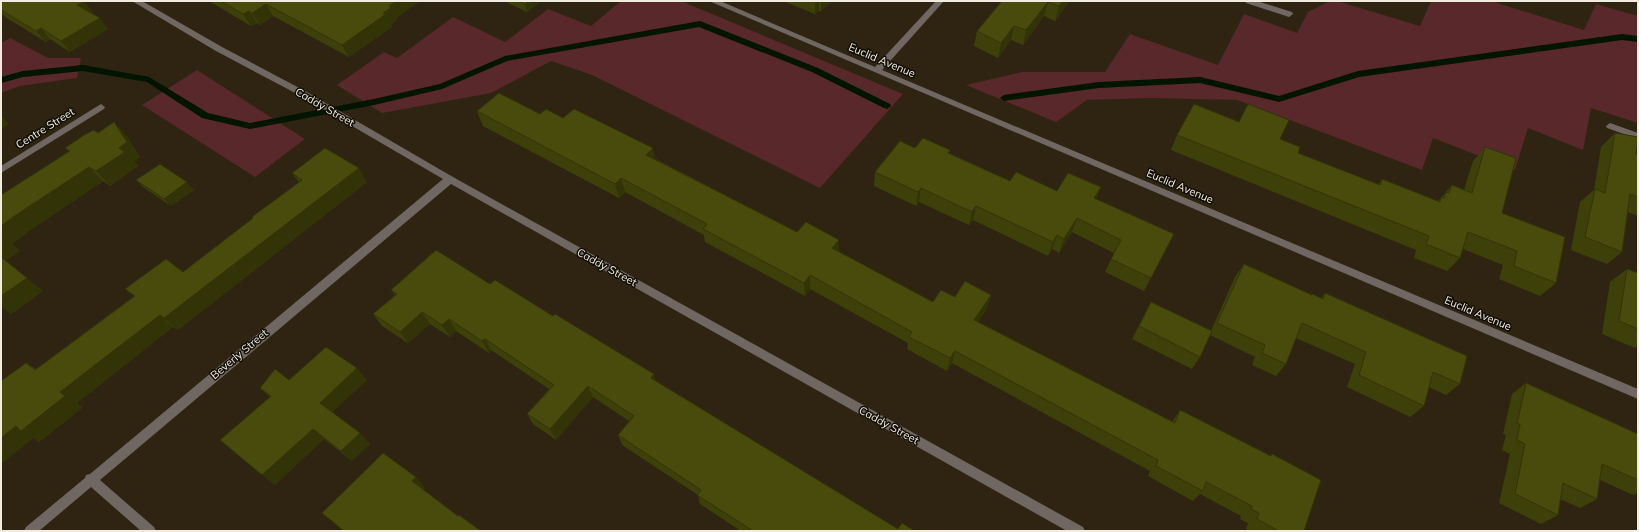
<svg xmlns="http://www.w3.org/2000/svg" width="1639" height="532" font-family="Mulish,sans-serif">
<style>
.green{fill:#58282a}
.lines{fill:none;stroke-linecap:round;stroke-linejoin:round}
.stream{fill:#001500;fill-rule:evenodd}
.street{fill:#716762;fill-rule:evenodd}
.wall{fill:#3e4009}
.shaded-wall{fill:#323408}
.building{fill:#484b0b;stroke:#323408}
.labels{text-anchor:middle;dominant-baseline:central;stroke-width:3;stroke-linejoin:round;paint-order:stroke}
.street-label{font-size:11px;fill:#f2ece0;stroke:#120e06}
</style>
<rect width="100%" height="100%" fill="#2e2411"/>
<path class="green" d="M621 1H681L903 94 820 188 592 75 551 61 491 93 382 113 337 85 384 52 397 58 453 17 505 42 548 9 591 26Z
M1330 1H1337L1420 26 1431 1H1491L1584 30 1596 4 1638 16V123L1591 108 1583 150 1528 128 1515 170 1433 138 1422 170 1237 100 1151 98 1087 100 1056 122 966 85 1022 72H1105L1130 34 1218 65 1244 14 1297 33 1308 12Z
M10 38 48 58H81L77 78 20 86 1 93V43Z
M197 70 305 139 255 177 142 105Z"/>
<g class="lines">
<path class="stream" d="M700 21 818 68 890 104 891 106 887 109 884 108 812 72 699 27 507 61 442 89 374 105 250 129 202 118 147 82 83 71 23 77 1 83V77L23 71 83 65 149 77 208 113 250 123 374 99 440 84 505 56Z
M1622 34 1638 36V42L1622 40 1359 77 1279 102 1200 83 1099 88 1004 101 1000 98 1004 95 1099 82 1200 77 1279 96 1358 71Z"/>
<path class="street" d="M132 1H142L222 47 305 91 453 177 1083 527 1085 531H1067L451 184 100 480 154 527 156 531H141L91 487 39 531H24L26 527 85 478 86 475 90 474 443 179 299 95 216 51Z
M709 1H720L875 67 936 1H944L882 70 1638 389V399Z
M1245 1H1257L1292 12 1293 14 1289 17 1286 16 1246 3Z
M101 104 105 107 104 109 1 173V166Z
M1610 123 1638 133V139L1607 128 1606 126Z"/>
</g>
<path class="wall" d="M1 1 84 2 93 12 91 13 108 29 70 52 50 39 46 42 5 17 4 15 1 17Z
M209 1H420L396 18 397 20 391 25 392 27 349 57 273 16 260 25 257 23 251 26Z
M504 1H542L527 12Z
M783 1H832L821 11H819L815 14Z
M1002 1H1070L1055 21 1044 16 1023 45 1011 40 998 58 974 46 977 31Z
M477 111 540 114 563 118 656 159 797 232 839 240V252L933 302 955 297 991 295 987 308 978 322 1172 422 1180 410 1270 456 1272 454 1304 531H1250L1246 529 1248 523 1240 519 1241 516 1200 494 1193 501 1148 476 1150 471 952 363 947 371 907 349 908 343 810 289 805 296 705 242 704 235 625 192 619 198 483 126Z
M114 122 127 137 140 157 134 161 138 166 110 186 103 181 29 231 12 244 20 251 5 261 43 291 11 314 1 306V195L69 151 65 148 98 133Z
M1615 133 1636 154 1638 155V216L1628 212 1622 252 1607 264 1571 250 1580 202 1594 190 1601 147Z
M1177 135 1280 139 1298 153 1378 185 1382 179 1438 201 1452 185 1464 190 1473 161 1485 147 1502 213 1556 283 1540 296 1499 279 1503 265 1463 249 1460 258 1447 271 1414 258 1416 250 1171 150Z
M915 148 950 150 949 153 1010 181 1057 191 1101 187 1096 199 1174 234 1144 291 1105 272 1114 253 1072 232 1059 253 1052 249 1048 256 973 220 969 225 919 202 916 206 874 186 875 172Z
M292 173 367 182 178 330 173 327 77 403 82 408 39 442 34 438 26 363 36 369 134 296 125 289 183 272 253 219 252 217 299 182Z
M136 180 194 190 171 206 143 187Z
M1244 264 1311 295 1312 294 1321 298 1325 293 1460 384 1446 395 1429 387 1424 406 1410 417 1347 387 1355 364 1296 338 1286 364 1276 376 1252 365 1255 357 1210 335 1200 357 1192 369 1132 339 1151 302 1211 331 1235 277Z
M1627 269 1638 273V346L1635 348 1602 334 1610 282Z
M490 284 656 381 898 529 915 531H741L700 504 698 495 622 445 618 435 629 421 593 397 556 440 533 424 527 414 549 389 491 350 489 353 456 331 450 337 430 324 408 343 382 326 373 314 395 295 391 290Z
M357 368 367 380 332 412 360 433 370 444 352 461 324 439 275 485 270 397 260 388 289 380Z
M1526 383 1638 434V494L1637 493 1633 495 1600 480 1597 499 1580 508 1560 499 1558 515 1541 524 1499 503 1510 454 1502 450 1506 435 1503 434 1512 394Z"/>
<path class="shaded-wall" d="M396 1H420L396 18 397 20 391 25 392 27 349 57 342 45 383 13 389 6Z
M529 1H542L527 12 525 4Z
M815 1H819V11L815 14Z
M821 1H832L821 11Z
M1063 1H1070L1055 21 1059 6Z
M84 2 93 12 86 16 77 5Z
M1048 2 1044 16 1023 45 1026 30Z
M266 4 273 16 260 25 252 13Z
M249 11 257 23 251 26 243 14Z
M1 12 4 15 1 17Z
M100 18 108 29 70 52 61 41Z
M1014 26 1011 40 998 58 1001 43Z
M41 28 50 39 46 42 36 31Z
M1 116 9 124 1 129Z
M114 122 127 137 140 157 134 161 138 166 110 186 96 171Z
M653 148 656 162 646 155Z
M89 167 103 181 29 231 12 244 1 235V226L13 217Z
M359 168 367 182 178 330 164 318Z
M621 178 625 192 619 198 615 184Z
M187 182 194 190 171 206 164 199Z
M1101 187 1095 201 1094 198Z
M921 188 919 202 916 206 918 192Z
M976 206 973 220 969 225 972 212Z
M1077 218 1072 232 1059 253 1064 239Z
M1057 235 1052 249 1048 256 1053 242Z
M4 237 20 251 5 261 43 291 11 314 1 306V239Z
M839 240V253L832 248Z
M810 275V289L805 296 804 283Z
M991 295 987 308 971 333 974 320Z
M422 312 430 324 408 343 400 332Z
M160 315 173 327 77 403 82 408 39 442 34 438 1 464V438L60 392Z
M449 319 456 331 450 337 442 325Z
M485 339 491 350 489 353 482 341Z
M955 351 952 363 947 371 950 358Z
M357 368 367 380 330 414 320 403Z
M654 374 657 385 651 378Z
M588 386 593 397 556 440 550 429Z
M313 429 324 439 275 485 262 475Z
M360 433 370 444 352 461 341 451Z
M416 477 425 488 422 492 412 481Z"/>
<path class="building" d="M5 1H83L84 2 77 5 100 18 61 41 41 28 36 31 1 10V3Z
M221 1H396L389 6 391 8 383 13 386 14 342 45 266 4 252 13 249 11 243 14Z
M518 1H529L525 4Z
M1002 1H1063L1059 6 1048 2 1026 30 1014 26 1001 43 977 31Z
M499 93 540 114 546 109 563 118 574 109 653 148 646 155 797 232 806 222 839 240 832 248 933 302 941 290 955 297 965 281 991 295 974 320 1175 423 1180 410 1271 456 1272 454 1321 480 1304 531H1279L1257 519 1259 513 1251 509 1252 506 1206 482 1203 491 1156 466 1158 460 955 351 950 358 909 337 912 332 810 275 804 283 703 229 707 224 621 178 615 184 477 111Z
M1194 104 1239 122 1248 104 1289 120 1280 139 1300 147 1298 153 1380 185 1382 179 1440 202 1441 197 1444 198 1446 192 1449 193 1452 185 1472 193 1485 147 1516 158 1502 213 1565 237 1556 283 1514 266 1517 251 1468 232 1460 258 1426 244 1429 236 1177 135Z
M114 122 127 142 119 148 125 152 96 171 89 167 13 217 1 226V195L70 151 65 148 84 135 94 130 98 133Z
M1615 133 1638 137 1636 154 1638 155V197L1630 194 1622 252 1585 237 1595 189 1605 193Z
M923 138 950 150 948 153 1010 181 1016 172 1057 191 1068 173 1101 187 1094 198 1174 234 1151 278 1111 259 1121 240 1077 218 1064 239 1057 235 1053 242 976 206 972 212 921 188 918 192 875 172 900 141 915 148Z
M325 148 359 168 164 318 160 315 60 392 65 396 21 431 16 426 1 438V381L26 363 35 370 135 296 125 289 166 259 183 272 253 218 252 217 302 180 292 173Z
M160 164 187 182 164 199 136 180Z
M1 235 4 237 1 239Z
M436 250 490 284 495 280 553 316 555 314 654 374 651 378 898 529 902 523 915 531H753L697 495 701 490 618 435 634 416 588 386 550 429 527 414 554 385 485 339 482 341 449 319 442 325 422 312 400 332 373 314 397 294 391 290Z
M1 257 27 278 1 296Z
M1244 264 1312 295V294L1323 299 1325 293 1467 356 1460 384 1433 372 1424 406 1359 375 1366 352 1302 323 1286 364 1262 353 1265 345 1217 323Z
M1627 269 1638 273V329L1619 321Z
M1151 302 1212 331 1200 357 1139 326Z
M326 347 357 368 320 403 360 433 341 451 313 429 262 475 220 440 271 396 260 388 275 369 289 380Z
M1526 383 1638 434V480L1602 464 1597 499 1563 483 1558 515 1515 494 1525 444 1517 440 1520 424H1517Z
M383 453 416 477 412 481 458 516 459 515 481 531H344L322 513Z"/>
<g class="labels">
<g class="street-label">
<text transform="translate(882 60) rotate(23)">Euclid Avenue</text>
<text transform="translate(325 107) rotate(30)">Caddy Street</text>
<text transform="translate(45 128) rotate(-32)">Centre Street</text>
<text transform="translate(1180 186) rotate(23)">Euclid Avenue</text>
<text transform="translate(607 267) rotate(29)">Caddy Street</text>
<text transform="translate(1478 313) rotate(23)">Euclid Avenue</text>
<text transform="translate(239 354) rotate(-40)">Beverly Street</text>
<text transform="translate(889 425) rotate(29)">Caddy Street</text>
</g>
</g>
<rect width="1639" height="532" fill="none" stroke="#f2ece0" stroke-width="4"/>
</svg>
